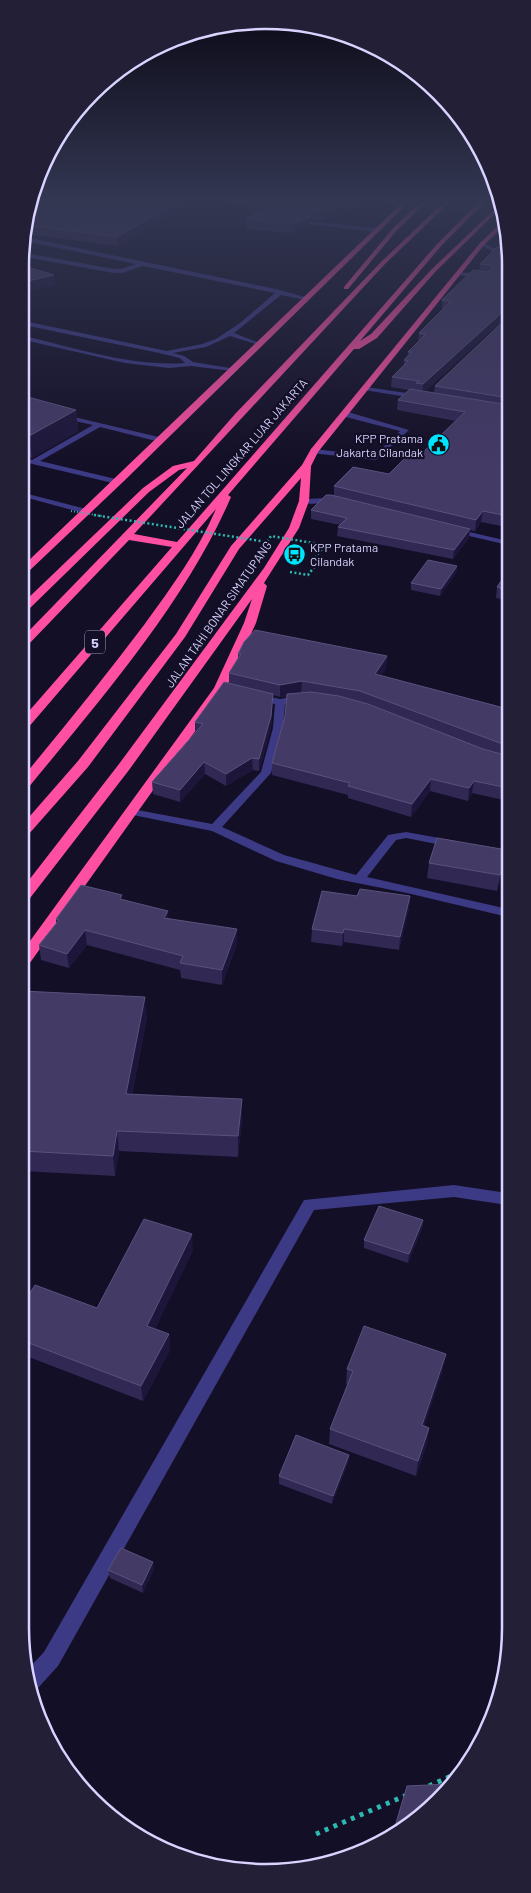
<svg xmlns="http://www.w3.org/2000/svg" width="531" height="1893" font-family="Barlow,sans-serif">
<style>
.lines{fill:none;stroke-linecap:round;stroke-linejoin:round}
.path-far1{stroke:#2fb8b0;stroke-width:2.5;stroke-dasharray:2 2.5;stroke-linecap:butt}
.path{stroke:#2fb8b0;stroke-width:5;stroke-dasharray:4 5.5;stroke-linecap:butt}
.minor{fill:#3d3a85;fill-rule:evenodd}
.highway{fill:#ff4fa3;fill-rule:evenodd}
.path-bridge-far2{stroke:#2fb8b0;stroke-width:1;stroke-dasharray:1 2;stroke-linecap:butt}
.path-bridge-far1{stroke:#2fb8b0;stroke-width:2;stroke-dasharray:1 2;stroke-linecap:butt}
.path-bridge{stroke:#2fb8b0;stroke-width:2.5;stroke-dasharray:2 2.5;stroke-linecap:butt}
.wall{fill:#312854}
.shaded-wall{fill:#1d163a}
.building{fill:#433a66;stroke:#5a527e}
.labels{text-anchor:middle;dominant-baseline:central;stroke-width:4.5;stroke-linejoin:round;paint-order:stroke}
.far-poi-label{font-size:12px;fill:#d9d4ff;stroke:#130f26;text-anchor:end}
.far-street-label{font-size:12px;fill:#d9d4ff;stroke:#130f26}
.shield{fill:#130f26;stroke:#9e99be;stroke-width:1}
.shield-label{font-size:14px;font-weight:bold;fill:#d9d4ff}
.rim{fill:none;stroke:#d9d4ff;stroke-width:2.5}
</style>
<rect width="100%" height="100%" fill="#130f26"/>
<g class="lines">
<path class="path-far1" d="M290 572 308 575 319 561 313 560 325 545"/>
<path class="path" d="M429 1786 458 1773
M316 1834 407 1795"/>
<path class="minor" d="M308 221 376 228 379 230 376 232 306 224Z
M25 237 280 290 308 298 305 300 281 295 234 333 259 343V345L230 336 206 347 173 353 184 356 193 362 230 368 232 369V371L191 366 169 368 125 363 24 340V336C76 348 132 367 185 363L180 358 159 353 24 325V321L167 351 202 344 216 339 240 323 275 293 143 266 122 273H114L25 257V253L114 269H121L136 264 25 241Z
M480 243H484L509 256V259L480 245Z
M457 272 485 274 488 276 485 278 455 275Z
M366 387 420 395 423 397 420 399 364 390V388Z
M342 412H348L409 430 376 460 311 453 310 451 314 449 374 456 400 431 342 416Z
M57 413 163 438 164 440 160 442 100 427 40 461 120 480 121 482 117 484 24 462V458L32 460 93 425 57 417Z
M24 493 90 510 91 512 87 514 24 497Z
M331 498 342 502 338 504C327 501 309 507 300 501L304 499Z
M452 528 508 541V545L452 532Z
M256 694 280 699 303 695 308 698 307 700 285 704 283 728 271 773 222 827 284 855 356 875 388 835 406 832 456 841 458 843 452 847 406 838 396 840 367 877 508 909V917L407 893 337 879 276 861 212 831 128 814 126 812 128 810 132 809 212 824 261 772 273 728 275 704 252 699 251 697Z
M454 1185 507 1193V1205L454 1197 314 1210 58 1666 38 1688 32 1690 28 1669 44 1652 304 1200Z"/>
<path class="highway" d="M404 201H410L124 481 28 572 23 573 24 565Z
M422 201H428L398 229 348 289H344V287L394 227Z
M445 201H451L385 264 134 534 177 542 438 243 480 201H486L442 245 360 341 371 334 432 269 501 203 502 207 436 271 377 338 359 349H354L228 495 231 497C186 602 100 700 28 788L23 789V777C64 727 105 677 144 625 171 588 198 551 216 509L27 729 23 730V718L172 547 129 540 27 646 23 647V637L187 468 179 470 149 492 27 611 23 612V603L143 488 173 466 194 461 235 414 381 262Z
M505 219 506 224 484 245 318 452 311 466 309 501 299 528 264 583 267 586 256 623 226 688 27 967 22 968V952L214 688 244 623 252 599 129 770 27 902 22 904V889L119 764 264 568 289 528 299 501 301 478 239 549 185 637 88 767 28 835 23 836V824L78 761 176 634 231 546 302 465 311 449 480 243Z"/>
<path class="path-bridge-far2" d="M382 203 504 215"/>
<path class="path-bridge-far1" d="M71 511 102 516"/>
<path class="path-bridge" d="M94 515 267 542 271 536 325 545"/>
</g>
<path class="wall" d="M32 201H195L118 246 25 234V218Z
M209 201H372L323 221 310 219V226L292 233 246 229V219L266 207Z
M507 227 509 234V314L425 391 434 393 435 386 509 316 508 517 501 526 481 522 475 531 470 530 469 538 453 559 337 536 338 527 340 525 311 519V510L334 496V486L389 474 417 458 456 421 397 410 398 400 409 390 391 387 392 377 404 365V360L407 357 408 352 418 342 419 333 443 309H442V300L479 271 480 264 502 249V242L509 235H506Z
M24 396 76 410 78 431 32 458 24 456Z
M457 566 456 573 440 596 411 590V583Z
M508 571V601L496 598 497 587Z
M238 654 387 656 386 668 381 676 508 709V801L472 793 468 801 430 791 411 817 348 798V795L272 775V763L285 716 287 696 280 697 273 695 271 728 259 771 253 770 226 786 205 774 180 802 153 794 152 782 195 733V722L229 683V673L238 658Z
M507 850 504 865 497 891 427 878 429 863Z
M357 896H410L409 909 399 950 344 942 342 946 311 942 312 929Z
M123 900 168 918 237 944 222 985 181 978 180 970 87 945 69 968 41 960 39 945 56 924V919Z
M22 991 147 1017 132 1095 242 1120 238 1157 119 1151 115 1176 22 1171Z
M423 1220 422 1229 408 1263 364 1248V1240Z
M193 1250 155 1329 169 1334 170 1350 143 1401 21 1354V1307L97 1308Z
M347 1369H443L424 1426 429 1428 427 1443 416 1476 329 1444 330 1429 348 1385 346 1384Z
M349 1455 348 1463 332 1504 279 1484V1476Z
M154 1569 143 1593 110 1578 108 1570Z"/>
<path class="shaded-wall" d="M179 201H195L118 246 117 237Z
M350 201H372L323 221 324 211Z
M308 210V218L310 217V226L292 233 293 224 304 215Z
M509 265V273L504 276 505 267Z
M54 275 55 285 24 293V282Z
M509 306V314L422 394 423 384Z
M76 410 78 431 32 458 29 436Z
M508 507V517L501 526 503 515Z
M483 511 481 522 475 531 476 520Z
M470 529 469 538 453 559 454 550Z
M457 566 456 573 440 596 441 589Z
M387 656 386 668 374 686 375 674Z
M302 681 301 693 280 697V685Z
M273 694 271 728 259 771V759Z
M252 758 253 770 226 786V774Z
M204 762 205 774 180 802V790Z
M431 779 430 791 411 817 412 804Z
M474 781 472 793 468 801 469 788Z
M507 850 504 865 497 891 500 875Z
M410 896 409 909 399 950 400 937Z
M168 911 169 926 164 918Z
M237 929V944L222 985V970Z
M344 929V942L342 946 343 933Z
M85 930 87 945 69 968 67 954Z
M145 997 147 1017 128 1115 126 1094Z
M242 1099V1120L238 1157V1136Z
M117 1131 119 1151 115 1176 113 1156Z
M423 1220 422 1229 408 1263 409 1254Z
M192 1234 193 1250 149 1342 147 1326Z
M169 1334 170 1350 143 1401 141 1386Z
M446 1354 443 1369 419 1440 422 1425Z
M429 1428 427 1443 416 1476 418 1461Z
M349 1455 348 1463 332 1504 333 1496Z
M153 1562 154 1569 143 1593 142 1585Z"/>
<path class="building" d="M32 201H179L117 237 25 225V218Z
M276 201H350L324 211 308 210 304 215 310 217 293 224 246 219Z
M509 235V245L502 242Z
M497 247 509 252V265L505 267V272H509V306L423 384 416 383 419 381 392 377 408 361 404 360 412 352H408L426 334 419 333 451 301 442 300 473 270 488 272 492 270 493 268 489 265 480 264Z
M24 266 54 275 24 282Z
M509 316V398L435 386Z
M410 389 509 405 508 507 503 515 483 511 476 520 334 486 353 467 389 474 407 456 417 458 465 412 398 400Z
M24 396 76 410 29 436 24 434Z
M326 495H331L470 529 454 550 338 527 347 518 311 510Z
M428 560 457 566 441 589 411 583Z
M508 571V590L497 587Z
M255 630 387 656 375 674 508 709V746L360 691 302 681 280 685 229 673 241 654H238L244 642Z
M224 682 273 694 271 716 259 759 252 758 226 774 204 762 180 790 152 782 203 724 195 722Z
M311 692 339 696 368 704 483 749 508 756V788L474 781 469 788 431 779 412 804 348 786 350 783 272 763 285 716 287 694Z
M437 838 507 850 500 875 429 863Z
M81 885 122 895 120 899 168 911 164 918 237 929 222 970 180 963 183 956 85 930 67 954 39 945 59 920 56 919Z
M360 889 410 896 400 937 344 929 343 933 312 929 322 891 357 896Z
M22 991 145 997 126 1094 242 1099 238 1136 117 1131 113 1156 22 1151Z
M379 1206 423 1220 409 1254 364 1240Z
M144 1219 192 1234 147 1326 169 1334 141 1386 21 1340V1307L35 1285 97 1308Z
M364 1326 446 1354 422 1425 429 1428 418 1461 330 1429 353 1371 347 1369Z
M296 1435 349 1455 333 1496 279 1476Z
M121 1548 153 1562 142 1585 108 1570Z
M449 1784 415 1822 393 1833 407 1786Z"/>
<linearGradient id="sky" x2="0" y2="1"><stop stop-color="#0a0815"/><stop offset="0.43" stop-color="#333752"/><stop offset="1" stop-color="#333752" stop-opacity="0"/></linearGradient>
<rect width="531" height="466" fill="url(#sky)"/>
<defs>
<symbol id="civic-disc" viewBox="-11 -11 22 22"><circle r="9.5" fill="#00e5ff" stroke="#130f26"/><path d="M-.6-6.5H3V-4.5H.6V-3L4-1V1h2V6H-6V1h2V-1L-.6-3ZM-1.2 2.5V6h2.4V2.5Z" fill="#111"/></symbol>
<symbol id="bus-disc" viewBox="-11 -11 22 22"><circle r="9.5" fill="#00e5ff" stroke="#130f26"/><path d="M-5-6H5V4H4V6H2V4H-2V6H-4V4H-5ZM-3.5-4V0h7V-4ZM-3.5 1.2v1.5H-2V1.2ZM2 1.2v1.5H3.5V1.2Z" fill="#111"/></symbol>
</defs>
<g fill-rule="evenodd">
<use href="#civic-disc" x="426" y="432" width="25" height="25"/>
<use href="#bus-disc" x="282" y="542" width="25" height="25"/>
</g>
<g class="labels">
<g class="far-poi-label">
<text x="423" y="438">KPP Pratama<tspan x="423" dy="14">Jakarta Cilandak</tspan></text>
<text x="310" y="547" text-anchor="start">KPP Pratama<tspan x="310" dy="14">Cilandak</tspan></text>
</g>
<g class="far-street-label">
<text transform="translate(241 453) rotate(-49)">JALAN TOL LINGKAR LUAR JAKARTA</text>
<text transform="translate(218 614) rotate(-55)">JALAN TAHI BONAR SIMATUPANG</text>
</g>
<rect class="shield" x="85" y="630.5" width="20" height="23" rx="4"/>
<g class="shield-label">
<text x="95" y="642">5</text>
</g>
</g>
<path d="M0 0H531V1893H0ZM265 29H266A236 236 0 0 1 502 265V1628A236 236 0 0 1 266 1864H265A236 236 0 0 1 29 1628V265A236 236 0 0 1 265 29Z" fill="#231f37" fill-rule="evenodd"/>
<path class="rim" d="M265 29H266A236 236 0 0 1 502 265V1628A236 236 0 0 1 266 1864H265A236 236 0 0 1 29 1628V265A236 236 0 0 1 265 29Z"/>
</svg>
